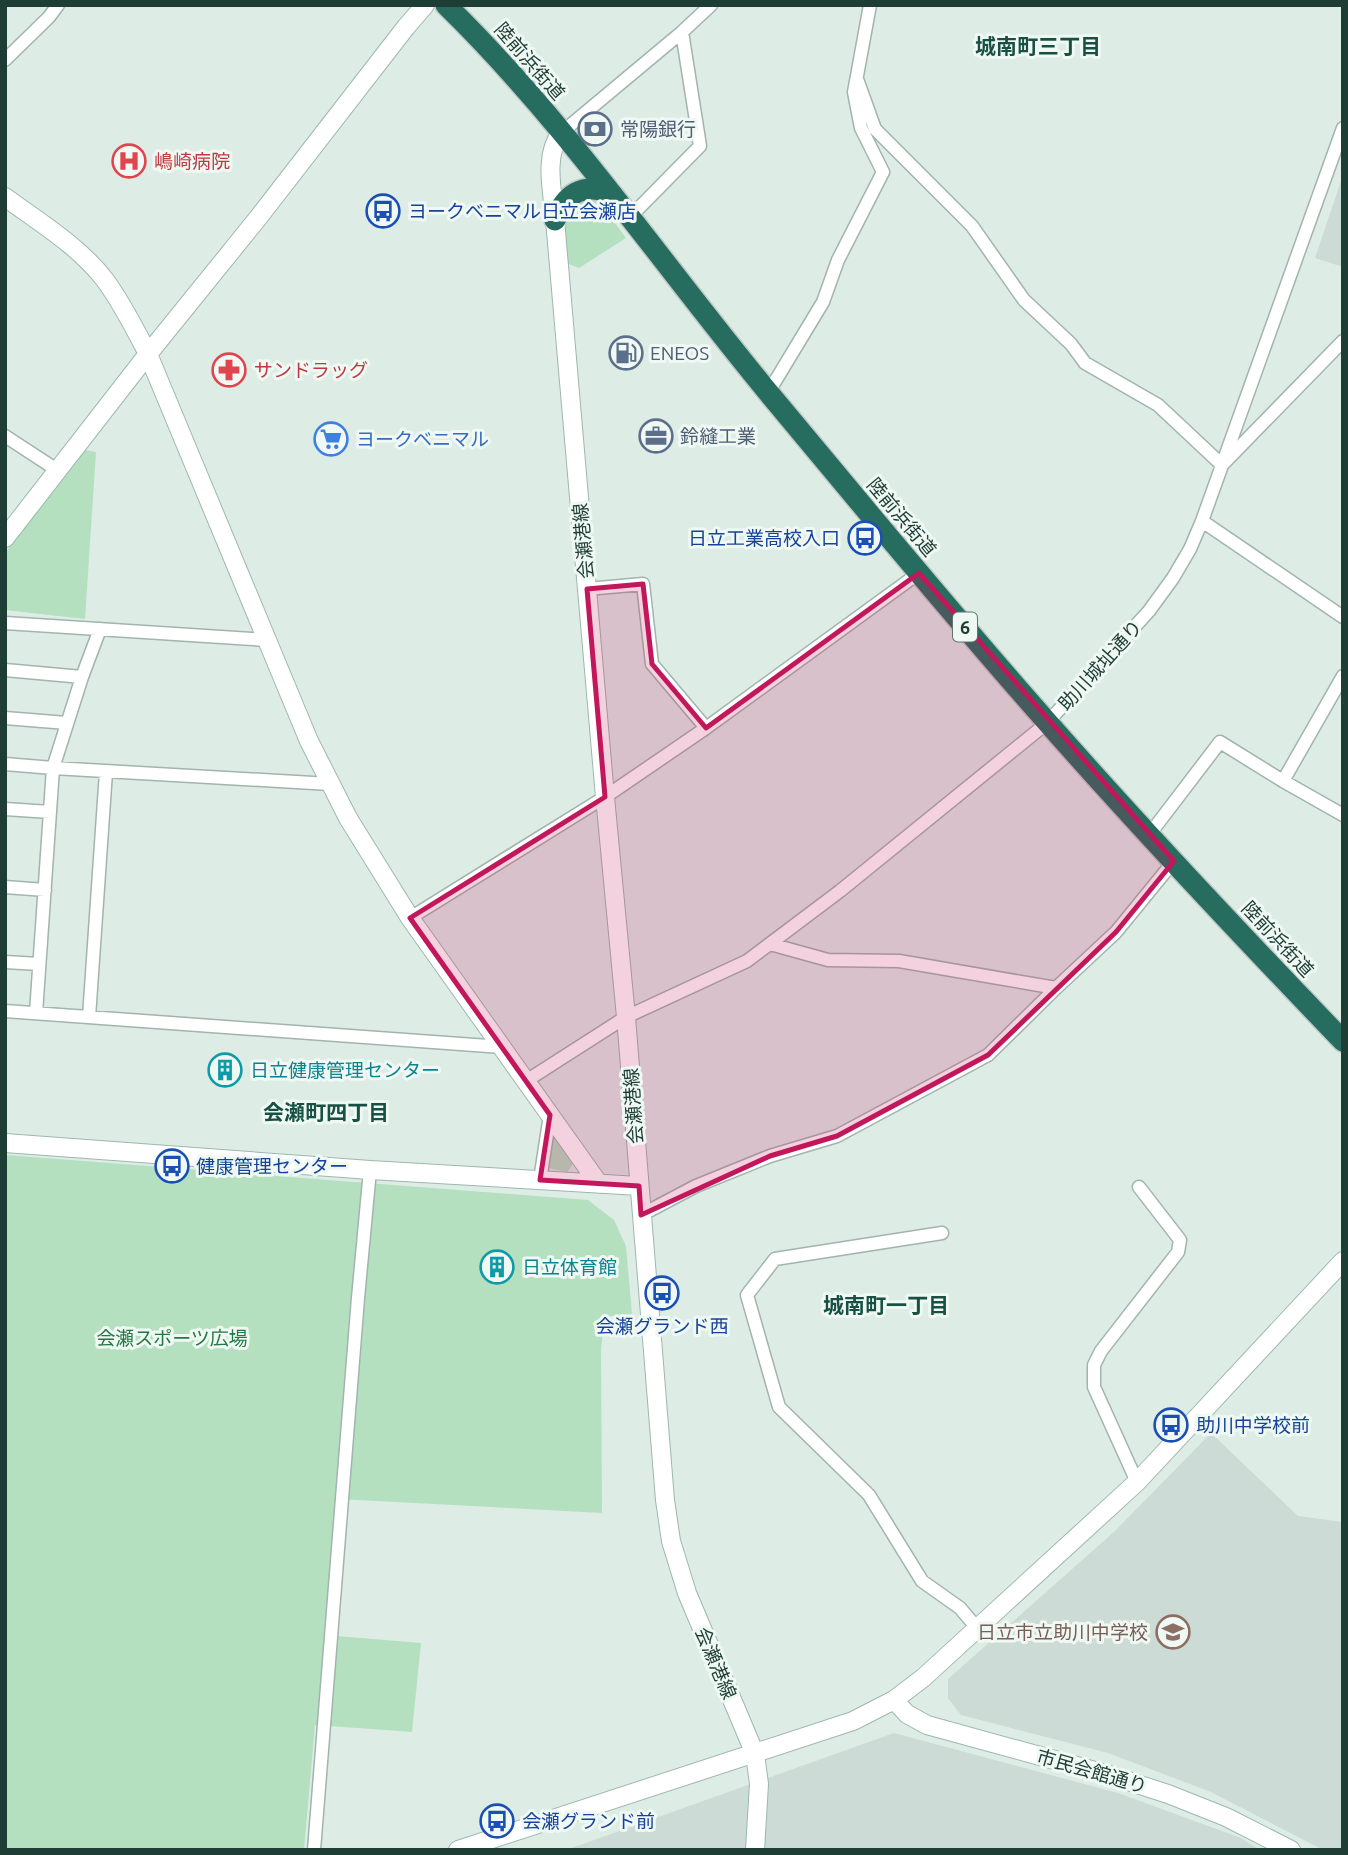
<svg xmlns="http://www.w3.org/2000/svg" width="1348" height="1855" font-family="Ubuntu,'Noto Sans JP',sans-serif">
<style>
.built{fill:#ccdbd5}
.green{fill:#b4e0c0}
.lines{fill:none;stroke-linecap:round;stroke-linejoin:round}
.street-casing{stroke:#a1b4ad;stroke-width:15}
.secondary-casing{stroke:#9cb8ae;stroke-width:20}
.highway-casing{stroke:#c0c9c6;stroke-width:24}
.street{stroke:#fff;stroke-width:12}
.secondary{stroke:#fff;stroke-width:18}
.highway{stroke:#266c5f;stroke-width:21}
.marked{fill:#c2185b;fill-opacity:0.2;stroke:#c2185b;stroke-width:5;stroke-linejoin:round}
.labels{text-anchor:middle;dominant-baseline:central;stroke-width:6;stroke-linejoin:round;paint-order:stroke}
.shield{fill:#eff8f3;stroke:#5d756e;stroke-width:2}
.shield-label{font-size:18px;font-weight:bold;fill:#1e3d35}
.street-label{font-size:19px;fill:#1e3d35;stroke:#eff8f3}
.service-label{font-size:19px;fill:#4e5e75;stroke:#eff8f3;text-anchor:start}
.health-label{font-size:19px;fill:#be3a42;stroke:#eff8f3;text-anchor:start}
.transit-label{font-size:19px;fill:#164399;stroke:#eff8f3;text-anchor:start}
.shop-label{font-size:19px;fill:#366cbe;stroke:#eff8f3;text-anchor:start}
.culture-label{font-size:19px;fill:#0d838f;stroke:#eff8f3;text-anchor:start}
.park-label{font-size:19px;fill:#247845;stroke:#eff8f3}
.education-label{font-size:19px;fill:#785e54;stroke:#eff8f3;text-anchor:end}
.neighbourhood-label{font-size:21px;font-weight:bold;fill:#185144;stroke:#eff8f3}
</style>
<rect width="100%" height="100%" fill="#deece6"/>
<path class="built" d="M1343 175V267L1315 258Z
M1211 1433 1298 1516 1343 1522V1850H1323L1211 1792 1108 1753 961 1715 948 1698V1679L1115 1531Z
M894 1733 1118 1793 1241 1838 1260 1850H566Z"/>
<path class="green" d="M598 200 626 238 579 268 566 263 562 220 579 203Z
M85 450 96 452 85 619 5 610V553Z
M556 1136 574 1163 567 1172 548 1168 553 1139Z
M5 1155 588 1200 614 1220 626 1246 632 1314 604 1317 601 1350 602 1513 338 1499 325 1635 421 1643 412 1732 315 1725 304 1850H5Z"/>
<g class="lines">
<defs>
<path id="street" d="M5 60 49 17 58 5
M857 79 875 129 972 226 1024 300 1071 344 1085 363 1158 405 1222 465 1343 341
M561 133 682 32 711 5
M629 218 700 146 682 32
M768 393 823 302 838 260 883 172 861 128 854 92 870 5
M5 436 57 470
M1202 521 1343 617
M587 589 643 584 652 664 706 728
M5 623 266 640
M5 670 82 677
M5 718 67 723
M5 764 53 768 82 677 100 629
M1283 781 1343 815
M5 809 50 812
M1149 835 1220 742 1283 781 1343 676
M5 887 45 890
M410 918 605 797 706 728 919 573
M770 944 828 960 899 961 1056 988
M5 962 39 964
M5 1011 502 1047
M36 1013 53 768 330 784
M89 1017 106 772
M526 1081 626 1017 747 961 840 891 1047 723 1149 611 1173 578 1190 549 1202 521 1343 128
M540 1180 550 1115
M641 1215 696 1186 770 1156 837 1136 988 1055 1056 988 1116 932 1174 861
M942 1233 775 1259 747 1295 779 1407 869 1495 922 1581 960 1608 977 1628
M1137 1482 1094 1387V1365L1101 1351 1178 1252 1180 1240 1139 1187
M314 1850 358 1298 370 1170"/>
<path id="secondary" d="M561 133C543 156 553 193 555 220L605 797 626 1017 665 1500 671 1541 687 1593 755 1754 759 1784 755 1850
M5 197C39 222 79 246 105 280 122 303 135 329 148 354L309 741 348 818 410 918 599 1184
M5 538 148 354 258 218 406 27 425 5
M5 1143 370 1170 639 1186
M894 1700 907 1714 927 1725 1109 1775 1168 1794 1226 1817 1291 1850
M458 1850 853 1721 894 1700 923 1678 1137 1482 1343 1261"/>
<path id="highway" d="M446 5C568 124 663 266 772 397 863 506 953 616 1048 723 1143 831 1243 937 1343 1041
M555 220C565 194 582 183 610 192"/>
</defs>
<use href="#street" class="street-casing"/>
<use href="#secondary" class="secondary-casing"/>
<use href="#highway" class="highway-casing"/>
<use href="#street" class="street"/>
<use href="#secondary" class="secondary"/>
<use href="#highway" class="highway"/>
</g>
<path class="marked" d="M919 573 1174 861 1116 932 988 1055 837 1136 770 1156 641 1215 639 1186 540 1180 550 1115 410 918 605 797 587 589 643 584 652 664 706 728Z"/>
<defs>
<symbol id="bank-ring" viewBox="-11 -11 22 22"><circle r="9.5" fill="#eff8f3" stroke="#5c6f8a" stroke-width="1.5"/><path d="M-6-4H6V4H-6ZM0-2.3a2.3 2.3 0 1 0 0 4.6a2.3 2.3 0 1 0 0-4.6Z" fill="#5c6f8a"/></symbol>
<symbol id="hospital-ring" viewBox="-11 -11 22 22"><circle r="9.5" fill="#eff8f3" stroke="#e0444e" stroke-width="1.5"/><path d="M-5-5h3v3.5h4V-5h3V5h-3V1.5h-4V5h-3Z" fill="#e0444e"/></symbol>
<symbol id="bus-ring" viewBox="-11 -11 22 22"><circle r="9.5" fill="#eff8f3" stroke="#1a4fb4" stroke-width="1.5"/><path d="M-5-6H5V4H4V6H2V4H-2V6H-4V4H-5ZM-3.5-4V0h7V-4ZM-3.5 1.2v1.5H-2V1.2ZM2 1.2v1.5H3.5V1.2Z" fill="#1a4fb4"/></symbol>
<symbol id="fuel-ring" viewBox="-11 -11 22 22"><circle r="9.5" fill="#eff8f3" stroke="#5c6f8a" stroke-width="1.5"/><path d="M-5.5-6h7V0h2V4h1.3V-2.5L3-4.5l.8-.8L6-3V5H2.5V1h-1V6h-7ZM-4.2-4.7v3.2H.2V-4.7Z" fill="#5c6f8a"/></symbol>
<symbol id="pharmacy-ring" viewBox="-11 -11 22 22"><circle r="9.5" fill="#eff8f3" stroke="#e0444e" stroke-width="1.5"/><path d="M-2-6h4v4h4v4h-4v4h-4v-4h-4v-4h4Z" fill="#e0444e"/></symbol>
<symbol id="office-ring" viewBox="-11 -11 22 22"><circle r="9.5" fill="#eff8f3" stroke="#5c6f8a" stroke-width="1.5"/><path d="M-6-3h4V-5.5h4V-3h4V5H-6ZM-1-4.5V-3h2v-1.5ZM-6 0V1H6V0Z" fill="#5c6f8a"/></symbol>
<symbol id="supermarket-ring" viewBox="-11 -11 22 22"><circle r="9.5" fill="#eff8f3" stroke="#3f7fe0" stroke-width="1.5"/><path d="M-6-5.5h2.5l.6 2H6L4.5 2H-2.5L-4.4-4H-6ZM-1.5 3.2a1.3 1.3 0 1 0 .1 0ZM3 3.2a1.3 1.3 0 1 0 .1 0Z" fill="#3f7fe0"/></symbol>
<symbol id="building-ring" viewBox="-11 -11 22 22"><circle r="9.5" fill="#eff8f3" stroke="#0f9aa8" stroke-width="1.5"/><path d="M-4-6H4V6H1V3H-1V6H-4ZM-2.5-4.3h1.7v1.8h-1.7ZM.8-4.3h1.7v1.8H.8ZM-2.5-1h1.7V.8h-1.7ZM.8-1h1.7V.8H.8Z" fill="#0f9aa8"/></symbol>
<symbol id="school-ring" viewBox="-11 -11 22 22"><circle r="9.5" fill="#eff8f3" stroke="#8d6e63" stroke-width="1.5"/><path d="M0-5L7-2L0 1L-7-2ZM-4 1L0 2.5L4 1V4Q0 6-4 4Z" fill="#8d6e63"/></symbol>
</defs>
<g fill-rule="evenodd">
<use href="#bank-ring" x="576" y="110" width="38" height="38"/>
<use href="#hospital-ring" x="110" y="142" width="38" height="38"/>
<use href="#bus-ring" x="364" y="192" width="38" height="38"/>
<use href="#fuel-ring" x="607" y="334" width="38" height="38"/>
<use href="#pharmacy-ring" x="210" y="351" width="38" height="38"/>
<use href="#office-ring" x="637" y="417" width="38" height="38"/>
<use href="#supermarket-ring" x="312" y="420" width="38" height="38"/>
<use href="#bus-ring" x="846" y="519" width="38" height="38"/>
<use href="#building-ring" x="206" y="1051" width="38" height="38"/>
<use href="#bus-ring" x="153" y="1147" width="38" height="38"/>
<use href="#building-ring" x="478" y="1248" width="38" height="38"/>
<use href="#bus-ring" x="643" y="1274" width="38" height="38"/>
<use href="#bus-ring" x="1152" y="1406" width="38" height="38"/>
<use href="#school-ring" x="1154" y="1613" width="38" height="38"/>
<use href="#bus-ring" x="478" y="1802" width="38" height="38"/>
</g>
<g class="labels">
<rect class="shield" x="953" y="612.5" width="24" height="29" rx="5"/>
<g class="shield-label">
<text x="965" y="627">6</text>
</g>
<g class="street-label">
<text transform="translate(530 61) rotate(49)">陸前浜街道</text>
<text transform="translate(902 517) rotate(50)">陸前浜街道</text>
<text transform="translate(583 541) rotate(-95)">会瀬港線</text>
<text transform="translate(1100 665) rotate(-48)">助川城址通り</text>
<text transform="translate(1278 939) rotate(47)">陸前浜街道</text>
<text transform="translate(633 1106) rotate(-94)">会瀬港線</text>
<text transform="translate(716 1663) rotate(67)">会瀬港線</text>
<text transform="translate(1092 1771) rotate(16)">市民会館通り</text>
</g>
<g class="service-label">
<text x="620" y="129">常陽銀行</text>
<text x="650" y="353">ENEOS</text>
<text x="680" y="436">鈴縫工業</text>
</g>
<g class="health-label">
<text x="154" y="161">嶋崎病院</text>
<text x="254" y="370">サンドラッグ</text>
</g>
<g class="transit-label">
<text x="408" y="211">ヨークベニマル日立会瀬店</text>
<text x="840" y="538" text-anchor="end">日立工業高校入口</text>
<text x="196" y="1166">健康管理センター</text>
<text x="662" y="1326" text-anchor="middle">会瀬グランド西</text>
<text x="1196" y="1425">助川中学校前</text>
<text x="522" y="1821">会瀬グランド前</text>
</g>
<g class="shop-label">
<text x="356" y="439">ヨークベニマル</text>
</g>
<g class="culture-label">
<text x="250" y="1070">日立健康管理センター</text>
<text x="522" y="1267">日立体育館</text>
</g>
<g class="park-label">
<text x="172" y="1338">会瀬スポーツ広場</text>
</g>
<g class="education-label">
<text x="1148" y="1632">日立市立助川中学校</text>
</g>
<g class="neighbourhood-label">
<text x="1038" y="46">城南町三丁目</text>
<text x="326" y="1112">会瀬町四丁目</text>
<text x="886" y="1305">城南町一丁目</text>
</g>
</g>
<rect width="1348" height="1855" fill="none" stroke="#1e3d35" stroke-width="14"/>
</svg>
